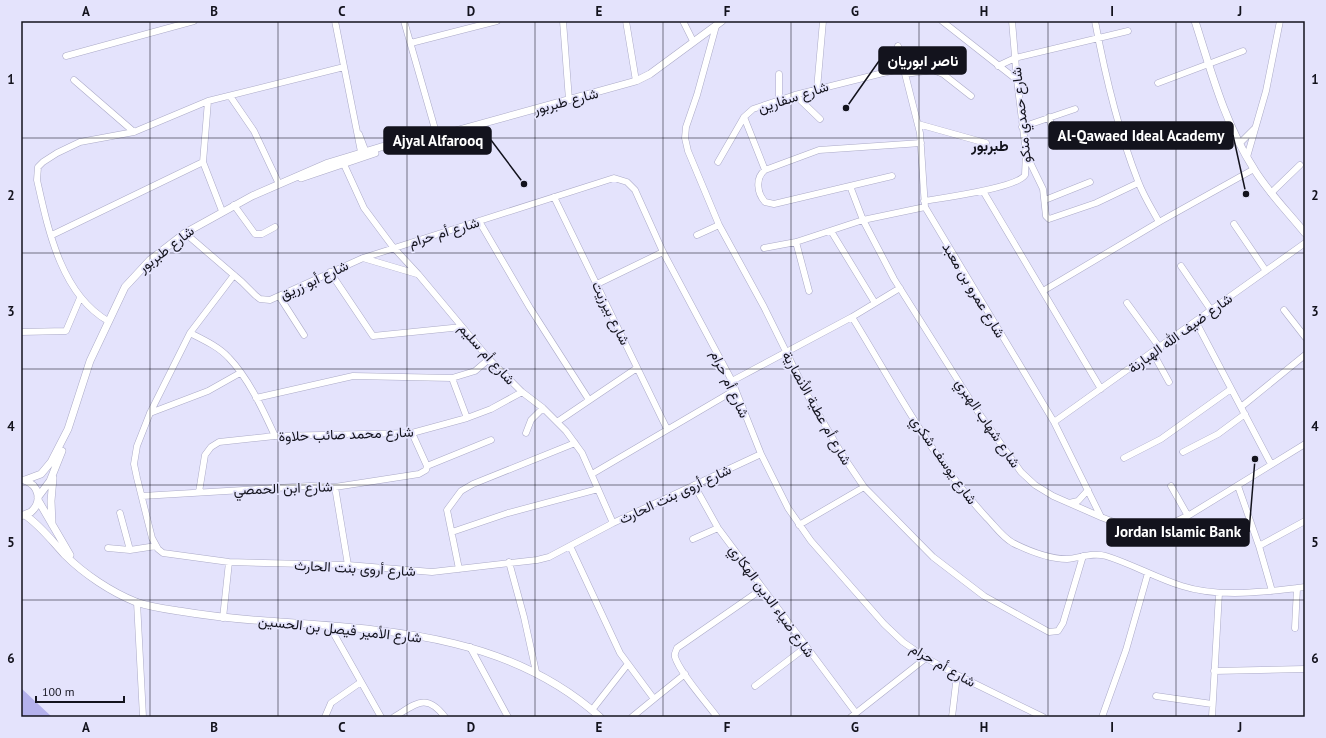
<svg xmlns="http://www.w3.org/2000/svg" width="1326" height="738" font-family="'PT Sans',Vazirmatn,sans-serif">
<style>
.green{fill:#b4b1ec}
.lines{fill:none;stroke-linecap:round;stroke-linejoin:round}
.minor-casing{stroke:#abaac7;stroke-width:7}
.tertiary-casing{stroke:#abaac7;stroke-width:8}
.minor{stroke:#fff;stroke-width:6}
.tertiary{stroke:#fff;stroke-width:7}
.grid{fill:none;stroke:#13131d;stroke-width:1;stroke-opacity:0.55}
.labels{text-anchor:middle;dominant-baseline:central;stroke-width:3.5;stroke-linejoin:round;paint-order:stroke}
.street-label{font-size:14px;fill:#13131d;stroke:#e4e3fc}
.neighbourhood-label{font-size:15px;font-weight:bold;fill:#13131d;stroke:#e4e3fc}
.leader{fill:none;stroke:#13131d;stroke-width:1.5}
.callout-dot{fill:#13131d;stroke:#e4e3fc;stroke-width:1.5}
.callout{fill:#13131d;stroke:#13131d;stroke-width:1.5}
.callout-label{font-size:15px;text-anchor:middle;font-weight:bold;fill:#fff}
.neatline{fill:none;stroke:#13131d;stroke-width:1.5}
.grid-label{font-size:13px;text-anchor:middle;font-weight:bold;fill:#13131d}
</style>
<rect width="100%" height="100%" fill="#e4e3fc"/>
<path class="green" d="M21 688 52 717H21Z"/>
<g class="lines">
<defs>
<path id="minor" d="M335 21 362 157
M404 21 437 136
M563 21 569 100
M626 21 636 81
M683 21 693 41
M942 21 1017 80
M1095 21C1105 75 1118 130 1138 181 1143 195 1152 209 1159 222
M716 26 697 95 686 127 685 138 688 151 719 225 764 307 808 396 843 456 864 487 933 557 984 596 1049 632 1058 631 1063 623 1083 556
M411 43 497 21
M898 46 920 133 925 207 1054 422 1101 517
M66 56 194 21
M998 66 1015 58 1128 31
M905 74 933 70 943 74 971 96
M74 80 134 132
M1158 83 1243 51
M817 89 823 21
M795 95 820 119
M230 96 254 131 279 184
M779 99V74
M208 101 203 162 222 211
M744 117 765 170
M1049 117 1057 146
M918 124 986 143
M1022 127 1075 109
M359 134 367 155
M1240 143 1255 128
M1026 154 1043 189 1046 216 1049 219 1096 203 1138 183
M1247 157 1266 91 1280 21
M342 160 364 208 393 247 418 274 489 359 522 392 543 408 566 431 582 453 613 523
M718 162 744 117 753 109 795 95 903 68
M892 176 774 204 765 202C757 193 755 178 765 170L819 150 921 143
M850 186 863 220 894 279 976 409 1021 472 1035 485 1053 496 1101 517 1142 533 1151 534 1191 514 1305 444
M983 191 1101 389
M1271 193 1300 165
M554 197 667 429
M1045 200 1090 182
M924 201C942 198 1017 188 1025 175L1026 152 1017 80 1012 21
M234 205 255 234H262L275 227
M479 221 530 308 589 400
M1234 224 1266 271
M831 231 875 303
M185 233 242 282 255 295 260 299 270 300 363 258 614 178 627 182 635 190 663 252 732 381 761 454 788 508 811 541 884 624 903 642 926 658 957 675 1043 717
M52 235 203 162
M697 235 719 225
M796 242 809 291
M764 248 796 242 863 220 925 207
M363 258 417 274
M1181 266 1211 310
M330 272 373 336 462 327
M234 275 190 333 150 413 137 446 134 464 137 478 152 538 158 549 163 553 229 562 348 565 432 572 537 560 549 557 613 523 761 454
M597 284 663 252
M1043 291 1159 222 1254 169
M279 296 304 335
M1127 303 1160 348
M1284 310 1305 337
M852 317C894 385 932 459 987 518 995 526 1002 537 1013 543 1029 551 1049 559 1067 559 1080 558 1093 552 1106 556 1132 564 1156 578 1182 586 1219 598 1267 592 1305 587
M108 321C61 294 48 229 37 180L38 167 43 162 57 153 80 142 134 132 208 101 344 67
M1196 322 1271 464
M21 332 66 331 80 298
M190 333C204 340 219 347 229 358 249 379 263 410 275 436
M1153 353 1169 382
M452 378 467 418
M732 381 852 317 900 288
M256 398 353 376 452 378 475 371 489 359
M1241 407 1305 355
M150 413 208 391 240 373
M557 422 637 368
M1054 422 1305 243
M526 433 531 420 543 408
M1183 452 1218 434 1245 414
M1124 458 1161 439 1231 389
M427 466 491 440
M592 474 735 390
M694 485 718 528 856 713
M1171 486 1188 516
M1238 486 1259 546 1272 591
M335 487 348 565
M199 492 205 455 211 447 219 442 275 436 412 433 467 418 491 409 522 392
M142 496 310 486 335 487 419 474 426 470 427 466 412 433
M1069 503 1078 501 1088 490
M120 513 130 550
M799 525 864 487
M452 532 508 513 598 489
M693 539 718 528
M570 546 620 653 654 699 685 674
M1259 546 1305 521
M108 548 130 550 156 546
M509 562 524 617 536 672
M459 569 447 510 461 491 473 484 575 443
M137 602 143 717
M223 618 229 562
M330 627 381 717
M1295 628 1297 588
M470 647 508 717
M1214 671 1305 669
M755 686 806 647
M1156 696 1212 704
M592 710 627 665
M325 717 331 703 361 682
M394 717C416 704 426 692 445 717
M632 717 654 699
M717 717C706 702 680 673 675 657 674 653 676 652 677 648L762 589
M851 717 926 658
M952 717 957 675
M1102 717 1126 650 1148 573
M1212 717 1219 593"/>
<path id="tertiary" d="M1195 21C1211 71 1225 124 1254 169 1268 192 1288 212 1305 233
M301 178 375 153
M25 480 41 474 51 462 68 429 90 361 125 287 150 260 185 233 252 196 328 163 381 147 437 136 636 81 650 74 722 21
M38 497 50 481 62 451
M38 500 70 555
M25 515C41 526 52 541 65 555 84 574 111 592 136 602 150 607 165 609 179 611 209 616 237 619 267 621 386 630 506 633 600 717
M21 516 31 512C43 501 39 485 24 480
M52 524 51 501 53 478"/>
</defs>
<use href="#minor" class="minor-casing"/>
<use href="#tertiary" class="tertiary-casing"/>
<use href="#minor" class="minor"/>
<use href="#tertiary" class="tertiary"/>
</g>
<path class="grid" d="M150 21V717M278 21V717M407 21V717M535 21V717M663 21V717M791 21V717M919 21V717M1048 21V717M1176 21V717M21 138H1305M21 253H1305M21 369H1305M21 485H1305M21 600H1305"/>
<g class="labels">
<g class="street-label">
<text transform="translate(793 97) rotate(-18)">شارع سفارين</text>
<text transform="translate(566 101) rotate(-15)">شارع طبربور</text>
<text transform="translate(1021 115) rotate(-96)">شارع حمدي منكو</text>
<text transform="translate(444 232) rotate(-17)">شارع أم حرام</text>
<text transform="translate(166 249) rotate(-38)">شارع طبربور</text>
<text transform="translate(314 280) rotate(-25)">شارع أبو زريق</text>
<text transform="translate(974 290) rotate(59)">شارع عمرو بن معبد</text>
<text transform="translate(611 313) rotate(64)">شارع بيرزيت</text>
<text transform="translate(1180 333) rotate(-36)">شارع ضيف الله الهبارنة</text>
<text transform="translate(487 354) rotate(48)">شارع أم سليم</text>
<text transform="translate(730 384) rotate(65)">شارع أم حرام</text>
<text transform="translate(817 408) rotate(61)">شارع أم عطية الأنصارية</text>
<text transform="translate(988 423) rotate(56)">شارع شهاب الهبري</text>
<text transform="translate(346 434) rotate(-2)">شارع محمد صائب حلاوة</text>
<text transform="translate(944 460) rotate(55)">شارع يوسف شكري</text>
<text transform="translate(283 488) rotate(-2)">شارع ابن الحمصي</text>
<text transform="translate(675 494) rotate(-25)">شارع أروى بنت الحارث</text>
<text transform="translate(355 568) rotate(3)">شارع أروى بنت الحارث</text>
<text transform="translate(772 601) rotate(54)">شارع ضياء الدين الهكاري</text>
<text transform="translate(340 629) rotate(6)">شارع الأمير فيصل بن الحسين</text>
<text transform="translate(943 665) rotate(30)">شارع أم حرام</text>
</g>
<g class="neighbourhood-label">
<text x="990" y="145">طبربور</text>
</g>
</g>
<path class="leader" d="M846 108L879 61M1246 194L1233 135M524 184L491 140M1255 459L1249 532"/>
<g class="callout-dot">
<circle cx="846" cy="108" r="4"/>
<circle cx="1246" cy="194" r="4"/>
<circle cx="524" cy="184" r="4"/>
<circle cx="1255" cy="459" r="4"/>
</g>
<g class="callout">
<rect x="879" y="47" width="87" height="27" rx="4"/>
<rect x="1049" y="122" width="184" height="27" rx="4"/>
<rect x="384" y="127" width="107" height="27" rx="4"/>
<rect x="1107" y="519" width="142" height="27" rx="4"/>
</g>
<g class="callout-label">
<text x="923" y="66">ناصر ابوريان</text>
<text x="1141" y="141">Al-Qawaed Ideal Academy</text>
<text x="438" y="146">Ajyal Alfarooq</text>
<text x="1178" y="537">Jordan Islamic Bank</text>
</g>
<rect width="1326" height="738" fill="none" stroke="#e4e3fc" stroke-width="44"/>
<path d="M36 696v6h88v-6" fill="none" stroke="#13131d" stroke-width="2"/>
<text x="42" y="696" font-size="12" fill="#13131d" stroke="#e4e3fc" stroke-width="3" paint-order="stroke">100 m</text>
<rect x="22" y="22" width="1282" height="694" class="neatline"/>
<g class="grid-label">
<text x="86" y="16">A</text>
<text x="214" y="16">B</text>
<text x="342" y="16">C</text>
<text x="471" y="16">D</text>
<text x="599" y="16">E</text>
<text x="727" y="16">F</text>
<text x="855" y="16">G</text>
<text x="984" y="16">H</text>
<text x="1112" y="16">I</text>
<text x="1240" y="16">J</text>
<text x="11" y="84">1</text>
<text x="1315" y="84">1</text>
<text x="11" y="200">2</text>
<text x="1315" y="200">2</text>
<text x="11" y="316">3</text>
<text x="1315" y="316">3</text>
<text x="11" y="431">4</text>
<text x="1315" y="431">4</text>
<text x="11" y="547">5</text>
<text x="1315" y="547">5</text>
<text x="11" y="663">6</text>
<text x="1315" y="663">6</text>
<text x="86" y="732">A</text>
<text x="214" y="732">B</text>
<text x="342" y="732">C</text>
<text x="471" y="732">D</text>
<text x="599" y="732">E</text>
<text x="727" y="732">F</text>
<text x="855" y="732">G</text>
<text x="984" y="732">H</text>
<text x="1112" y="732">I</text>
<text x="1240" y="732">J</text>
</g>
</svg>
